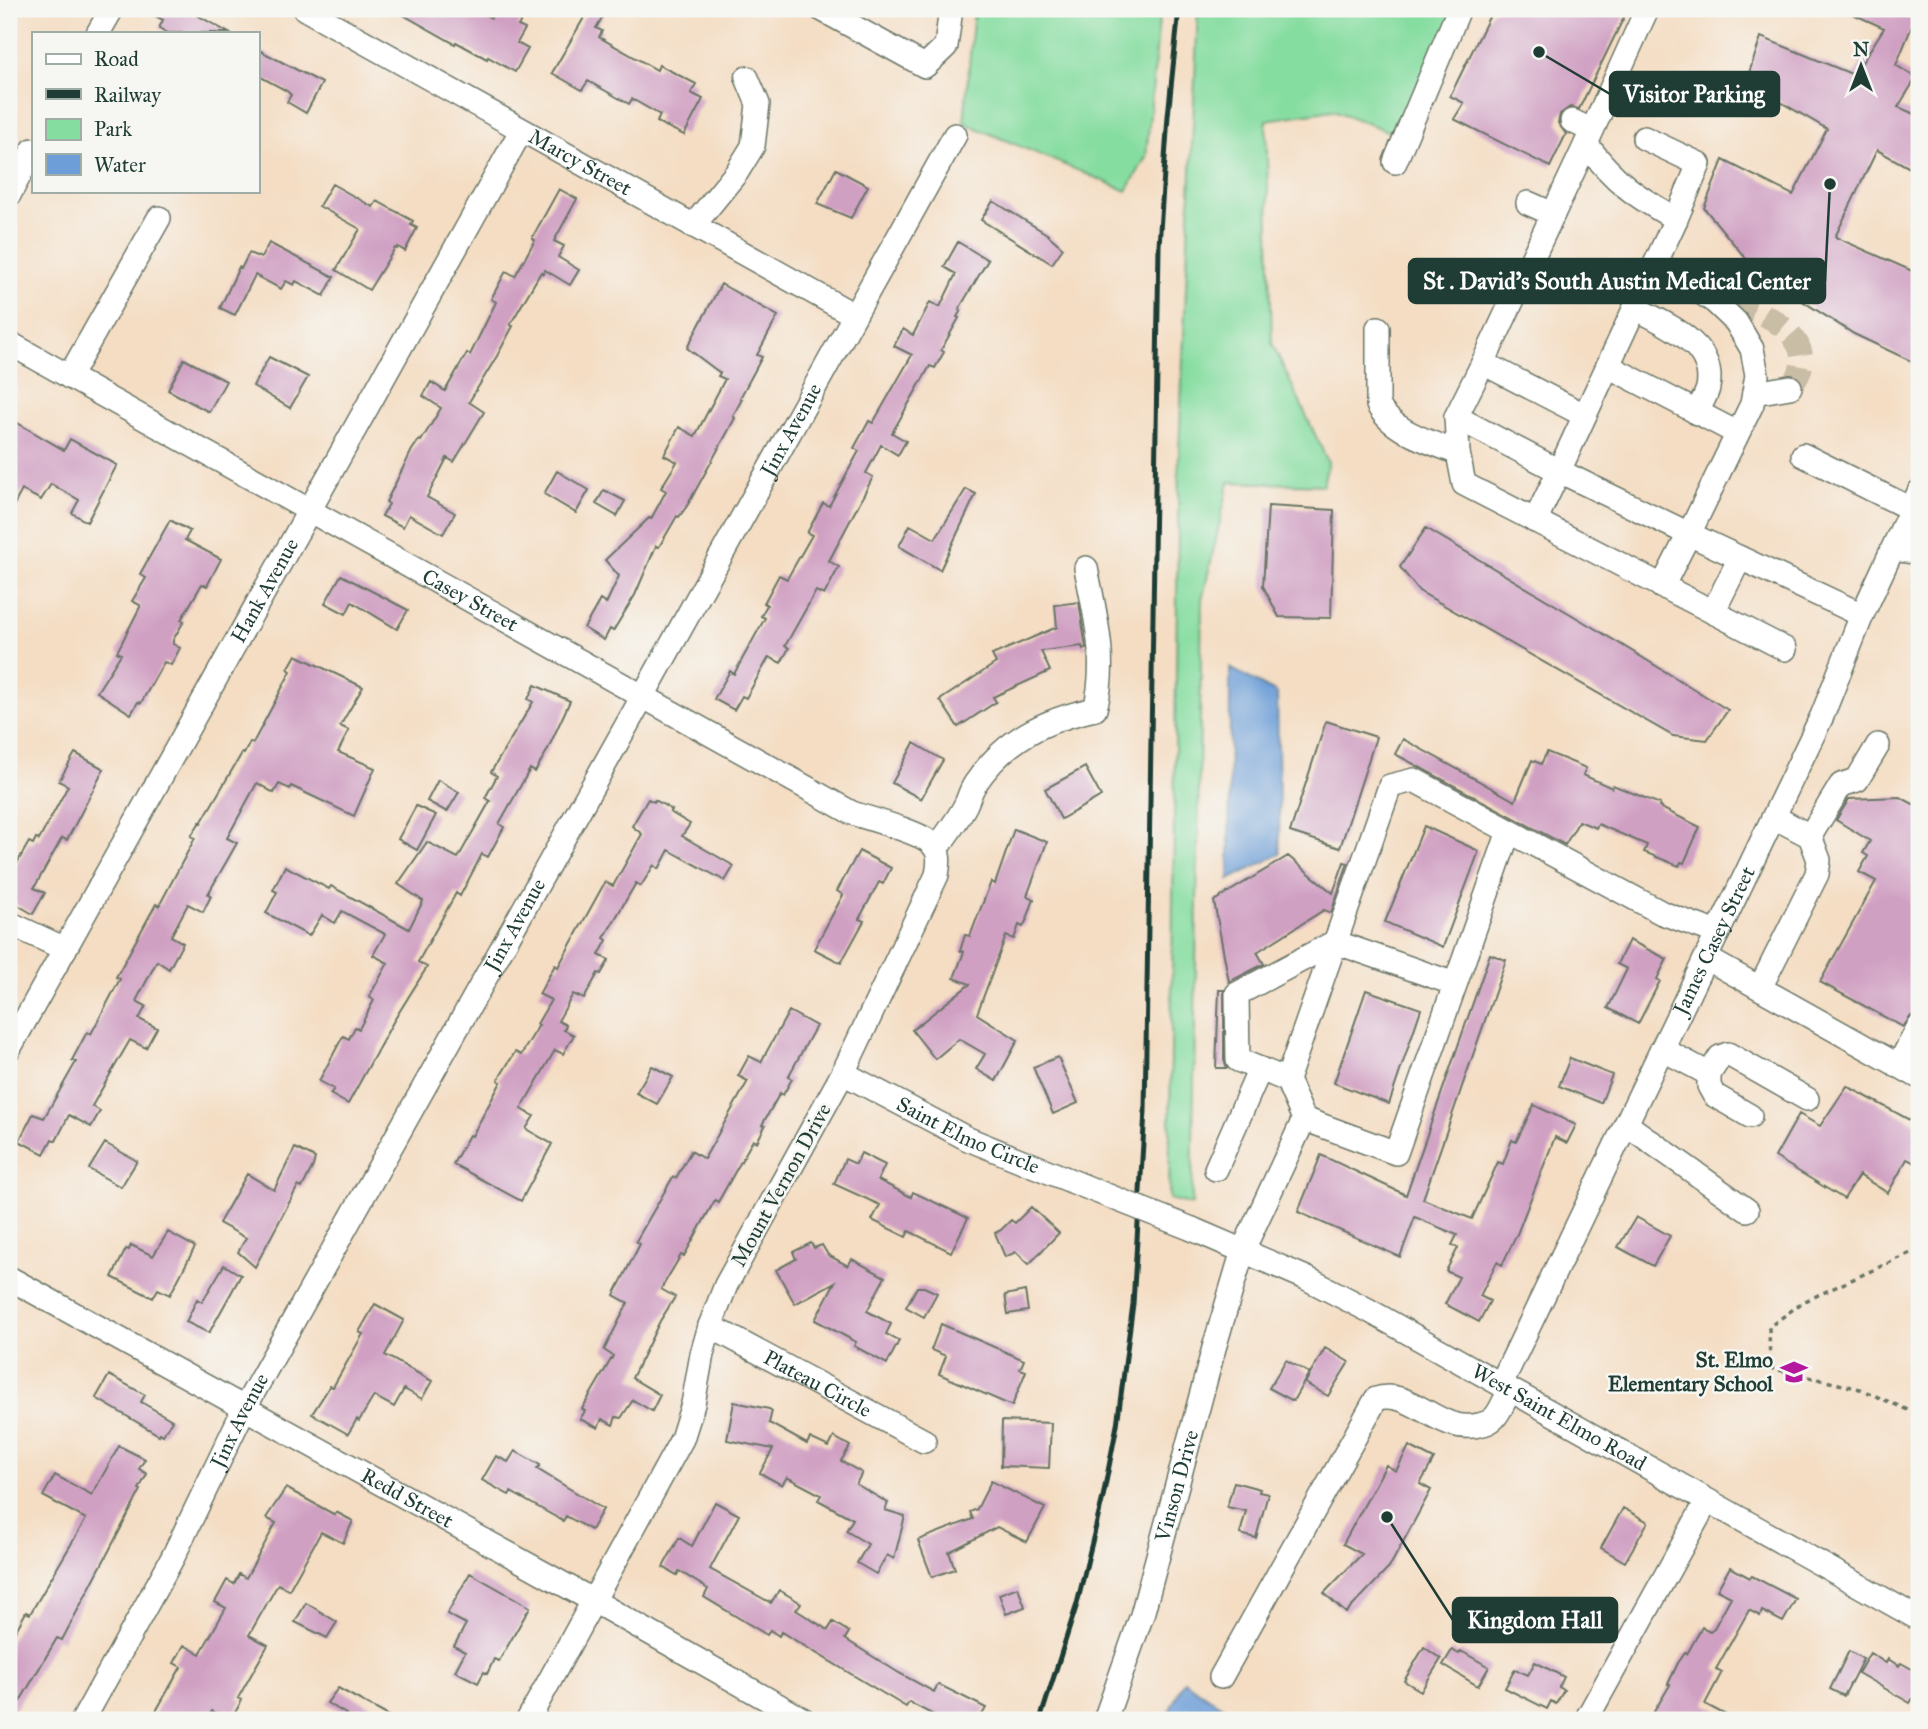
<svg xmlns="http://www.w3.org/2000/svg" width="1928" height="1729" font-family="'IM FELL Great Primer',serif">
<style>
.green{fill:#86dda0;stroke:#528d6a;stroke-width:2}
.water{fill:#6d9ed7;stroke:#466e86;stroke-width:2}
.building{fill:#d0a0c3}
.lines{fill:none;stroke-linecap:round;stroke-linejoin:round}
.minor-tunnel{stroke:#c9bda6;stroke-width:23;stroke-dasharray:23 11;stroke-linecap:butt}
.minor-casing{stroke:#6a7566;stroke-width:26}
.path{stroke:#6a7566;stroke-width:3.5;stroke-dasharray:5 5;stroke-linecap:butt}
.minor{stroke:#fff;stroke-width:23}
.rail{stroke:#1f3d34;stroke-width:5}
.minor-bridge-casing{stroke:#6a7566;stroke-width:26;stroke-linecap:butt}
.minor-bridge{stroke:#fff;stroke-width:23}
.labels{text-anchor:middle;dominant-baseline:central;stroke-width:5;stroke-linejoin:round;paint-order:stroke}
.street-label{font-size:21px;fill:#1f3d34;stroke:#f6f6f2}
.poi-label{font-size:21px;font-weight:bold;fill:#1f3d34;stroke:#f6f6f2;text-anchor:end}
.leader{fill:none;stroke:#1f3d34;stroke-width:2.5}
.callout-dot{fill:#1f3d34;stroke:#f6f6f2;stroke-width:2.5}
.callout{fill:#1f3d34;stroke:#1f3d34;stroke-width:2.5}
.callout-label{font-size:23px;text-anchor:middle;font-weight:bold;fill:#fff}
</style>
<rect width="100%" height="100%" fill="#f6f6f2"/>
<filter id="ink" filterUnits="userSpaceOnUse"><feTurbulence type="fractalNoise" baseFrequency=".0143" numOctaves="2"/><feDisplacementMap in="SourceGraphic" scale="14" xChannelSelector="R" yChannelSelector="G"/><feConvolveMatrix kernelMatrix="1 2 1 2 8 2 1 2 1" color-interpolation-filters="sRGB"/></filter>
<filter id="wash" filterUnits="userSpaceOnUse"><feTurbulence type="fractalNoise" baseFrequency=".00686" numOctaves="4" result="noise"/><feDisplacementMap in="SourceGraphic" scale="28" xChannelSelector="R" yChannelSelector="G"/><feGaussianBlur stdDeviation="1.57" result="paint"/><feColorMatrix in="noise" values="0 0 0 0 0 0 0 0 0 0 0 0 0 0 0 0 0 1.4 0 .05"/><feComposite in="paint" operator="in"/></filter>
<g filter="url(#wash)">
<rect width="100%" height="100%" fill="#f4ddc3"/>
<path class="green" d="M974 9H1160L1146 157 1127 191 964 123Z
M1198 9H1459L1400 136 1333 110 1266 120 1272 343 1328 462 1323 485 1229 482 1202 600 1192 1205 1169 1199 1179 451Z"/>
<path class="water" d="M1230 668 1277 693 1280 854 1229 880Z
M1184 1681 1237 1716 1232 1720H1169L1166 1718Z"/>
<g id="blocks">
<path class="building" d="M143 9H186L229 33H168L159 28 163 20Z
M393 9H475L491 18 493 12 501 17 505 10 522 19 518 26 525 29 517 43 528 49 515 72 488 57 487 59 456 42 455 44Z
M589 9H607L596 28 602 31 599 37 657 70 659 65 696 84 691 93 703 99 684 135 657 122 660 115 632 99 629 104 588 81 582 90 552 73Z
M1493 9H1628L1579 109 1570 107 1560 114 1558 123 1566 134 1550 167 1454 119 1464 103 1450 96Z
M1842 9H1919L1896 65 1916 78 1898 107 1919 116V173L1877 150 1835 237 1919 274V365L1854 334 1757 272 1704 208 1723 160 1793 195 1827 129 1746 82 1761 37 1854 75 1884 28Z
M257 49 322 83 306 113 287 102 291 95 287 91 257 75Z
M836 169 868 186 851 218 817 204Z
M332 184 373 207 377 201 413 221 411 225 417 228 405 251 398 247 397 249 395 248 369 290 336 270 360 229 319 206Z
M559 189 577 199 554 241 564 246 558 257 579 270 570 285 545 270 544 274 541 272 510 325 513 326 497 356 469 402 484 412 454 462 447 458 427 497 455 513 443 534 409 515 403 527 382 516 389 504 386 502 412 450 419 440 421 441 441 408 423 396 431 382 445 391 467 353 470 355 496 302 491 299 506 271 515 276 535 240 532 238Z
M993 201 1047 234 1063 248 1052 264 981 220Z
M958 242 988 260 959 309 961 310 957 317 959 318 941 350 944 352 935 368 930 366 892 433 906 441 898 455 881 445 866 473 873 477 829 561 839 567 824 595 816 591 785 646 789 648 781 663 769 657 746 698 742 696 734 710 714 699 730 671 734 674 765 618 761 616 767 605 764 603 779 575 787 579 812 535 807 533 823 503 829 506 859 451 854 448 869 421 873 423 912 355 894 346 903 329 913 335 930 302 940 307 956 274 944 267Z
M269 243 334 277 324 296 296 281 294 285 286 281 281 289 255 275 235 315 220 308 239 267 241 269 249 253 261 258Z
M721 284 778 316 757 355 762 357 740 398 742 399 733 416 735 418 726 435 687 506 679 517 677 516 659 547 656 546 635 595 613 631 610 629 604 640 584 628 600 600 606 604 619 576 605 560 649 518 651 519 666 491 661 488 677 462 664 455 679 427 695 436 725 379 718 376 720 373 687 348Z
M269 357 308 377 290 408 253 386Z
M184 359 226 381 209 412 168 390Z
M9 418 64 450 70 439 117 465 87 522 72 513 79 500 51 484 41 500 22 490 9 514Z
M557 471 589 490 576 513 544 494Z
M966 489 976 494 940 570 899 546 910 525 935 539Z
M604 490 625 501 617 516 596 504Z
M1268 506 1334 510 1331 618 1279 617 1263 586Z
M170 520 190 531 185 540 221 559 207 586 202 584 181 620 184 621 173 640V644L180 648 171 665 164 662 141 703 138 702 131 714 97 692 121 654 117 652 140 607V605L132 601 146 578 140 574Z
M1426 528 1599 631 1728 710 1707 740 1673 736 1419 591 1400 567Z
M341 575 408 610 397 629 352 602 346 614 325 603Z
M1079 602 1086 648 1083 649 1082 646 1041 651 1050 671 993 697 996 702 958 727 940 700 996 663 992 655 1057 627 1055 605Z
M296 655 363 687 340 726 349 730 338 752 375 768 354 816 291 786 290 789 279 784 274 793 257 783 227 838 237 843 208 894 211 896 203 912 188 904 171 936 183 943 169 969 157 961 136 1001 146 1006 139 1019 157 1028 146 1048 130 1040 92 1106 100 1111 91 1127 69 1115 56 1141 52 1139 44 1154 19 1141 33 1114 44 1118 76 1062 72 1060 87 1032 91 1034 120 979 116 977 156 904 159 906 195 838 191 836 200 822 201 823 242 753 244 754 250 742 253 743 291 671 288 669Z
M535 685 570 701 547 751 535 772 530 769 499 824 504 827 488 857 482 854 460 896 456 893 418 962 427 967 393 1022 348 1104 330 1094 334 1089 319 1081 343 1036 349 1039 355 1027 359 1029 374 1000 369 997 388 963 373 955 385 934 342 911 335 923 322 915 309 936 266 913 277 892 273 890 285 866 329 889 331 886 409 929 423 901 398 884 427 842 458 858 490 801 485 798 497 776 491 772 533 702 528 699Z
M1326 721 1376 737 1340 848 1290 832Z
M1403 739 1515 801 1532 760 1541 764 1547 752 1586 768 1583 775 1612 788 1613 785 1660 804 1659 807 1700 827 1684 863 1681 862 1679 866 1644 852 1647 845 1598 824 1596 828 1579 821 1565 845 1395 754Z
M914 743 943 760 921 799 892 783Z
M75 753 104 769 67 840 62 838 34 888 45 893 33 914 9 900V877L29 842 33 844 36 838 39 840 68 786 59 781Z
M1085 767 1101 796 1061 819 1045 789Z
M438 780 459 792 447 812 427 801Z
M1900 797 1919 807V1013L1911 1016 1903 1027 1820 982 1876 881 1859 872 1868 856 1863 853 1870 841 1836 820 1849 799Z
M648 799 654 802 655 800 672 810 670 812 690 824 682 836 734 866 725 881 669 850 659 869 654 865 641 886 636 883 604 938 607 940 599 955 609 960 601 974 598 973 584 999 573 994 558 1021 566 1025 564 1030 574 1035 563 1054 555 1050 521 1109 534 1116 526 1129 552 1144 521 1201 453 1164 469 1135 472 1136 501 1082 498 1080 515 1052 521 1055 539 1025 537 1024 551 1000 539 994 555 965 558 967 605 882 613 886 642 834 632 826Z
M416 806 436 815 417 850 398 839Z
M1424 826 1479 851 1443 947 1385 922Z
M1014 829 1047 842 1027 896 1034 899 1027 919 1023 927 1019 925 1014 939 1006 936 977 1014 1018 1040 996 1081 976 1069 985 1054 959 1039 935 1059 912 1030 970 984 954 978 964 952 960 951 965 935 970 936 991 882 995 884Z
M859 851 891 868 883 884 879 882 859 919 864 921 841 963 814 949 843 895 837 891Z
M1288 856 1333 893 1344 862 1348 863 1331 913 1324 910 1257 952 1264 964 1229 982 1214 901Z
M1629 940 1667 959 1657 979 1660 981 1638 1024 1608 1008 1627 969 1617 964Z
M1490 954 1506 960 1423 1199 1472 1219 1498 1162 1503 1164 1512 1140 1516 1142 1534 1105 1576 1125 1567 1143 1555 1137 1517 1234 1502 1265 1497 1262 1480 1296 1490 1301 1479 1322 1445 1304 1459 1277 1446 1271 1458 1248 1452 1245 1457 1235 1415 1217 1400 1257 1298 1212 1321 1155 1406 1195Z
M1219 990H1224V1060L1227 1068H1216Z
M1366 990 1421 1009 1389 1104 1334 1083Z
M789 1011 816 1026 788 1077 792 1079 783 1095 780 1093 762 1125 765 1126 757 1142 753 1140 718 1202 715 1200 684 1256 681 1255 661 1289 675 1297 660 1321 632 1378 660 1395 652 1411 633 1400 621 1418 616 1417 613 1425 602 1419 598 1428 580 1419 585 1411 582 1409 613 1356 604 1350 628 1303 614 1295 640 1244 636 1241 673 1177 676 1178 691 1151 704 1159 748 1081 738 1076 749 1056 761 1062Z
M1058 1057 1078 1103 1053 1114 1033 1067Z
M1570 1058 1612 1075 1601 1103 1559 1086Z
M652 1066 673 1077 657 1104 636 1093Z
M1847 1086 1919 1125V1165L1907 1159 1888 1193 1859 1175 1844 1199 1775 1157 1799 1114 1820 1126Z
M105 1143 137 1161 121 1187 89 1169Z
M295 1148 315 1158 313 1166 302 1188 298 1186 255 1267 238 1252 246 1238 219 1223 247 1174 274 1190Z
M861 1153 885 1165 878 1180 911 1197 913 1192 968 1218 951 1252 909 1231 906 1237 872 1220 880 1205 834 1184 845 1159 856 1164Z
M1031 1207 1059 1233 1029 1264 1016 1252 1005 1257 995 1233 1001 1230 1011 1220 1015 1223Z
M1636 1217 1670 1236 1653 1266 1618 1247Z
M168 1232 195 1247 170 1295 158 1289 153 1298 112 1277 126 1249 129 1250 131 1245 153 1256Z
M811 1243 814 1248 822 1245 828 1255 848 1266 852 1259 885 1277 867 1311 891 1324 886 1334 899 1341 887 1364 854 1346 856 1342 815 1320 835 1282 795 1304 776 1270 796 1259 793 1252Z
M224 1265 241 1275 209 1333 186 1322 197 1299 202 1302Z
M917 1287H924L937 1293 924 1317 906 1307Z
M1025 1291 1028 1311 1008 1314 1005 1295Z
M375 1304 404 1320 385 1355 432 1381 422 1399 404 1389 394 1407 374 1396 359 1421 357 1419 348 1434 312 1414 330 1386 333 1387 363 1334 359 1332Z
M941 1324 1024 1360 1020 1369 1026 1371 1012 1406 939 1374 946 1356 931 1350Z
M1325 1348 1349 1362 1328 1396 1305 1383Z
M1286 1360 1309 1373 1293 1401 1269 1388Z
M109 1375 145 1395 141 1402 172 1420 163 1435 160 1433 159 1435 96 1398Z
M734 1402 769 1409 772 1411 769 1423 807 1444 810 1438 829 1447 834 1437 850 1446 841 1461 862 1473 856 1484 888 1503 885 1510 905 1516 894 1559 887 1555 876 1574 857 1563 868 1544 846 1531 853 1519 818 1500 821 1495 787 1477 782 1485 760 1473 773 1449 727 1440Z
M1002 1421 1051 1423 1049 1468 1001 1466Z
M119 1446 145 1459 139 1469 147 1474 139 1489 141 1490 62 1640 57 1638 9 1720V1643L26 1612 30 1614 86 1519 43 1496 55 1475 92 1495Z
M1409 1446 1434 1459 1420 1484 1431 1490 1389 1568 1346 1613 1324 1593 1362 1554 1343 1544 1386 1465 1396 1471Z
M515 1451 540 1465 537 1469 603 1509 591 1530 566 1516 563 1521 511 1492 509 1495 482 1480 496 1456 508 1462Z
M991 1481 1045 1508 1027 1542 997 1527 949 1552 955 1569 932 1577 918 1540 973 1519 970 1512 977 1509Z
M1234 1482 1260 1489 1259 1492 1268 1494 1256 1538 1240 1534 1246 1511 1227 1507Z
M286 1488 335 1515 336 1512 353 1521 343 1543 321 1532 289 1590 278 1584 249 1635 268 1645 238 1698 242 1700 231 1720 212 1711 207 1720H151L181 1667 174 1663 184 1645 200 1654 226 1608 215 1602 227 1580 234 1584 239 1574 246 1578 276 1523 266 1518Z
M715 1502 739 1515 710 1569 771 1603 779 1590 801 1603 796 1610 828 1630 833 1622 849 1632 845 1639 899 1673 934 1692 938 1684 986 1708 979 1720H943L909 1702 906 1707 781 1632 779 1636 770 1630 767 1635 704 1597 708 1589 679 1571 677 1575 663 1567 679 1538 692 1546Z
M1623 1508 1648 1522 1625 1562 1601 1548Z
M1730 1567 1750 1578 1752 1576 1796 1599 1783 1622 1762 1611 1760 1616 1749 1610 1716 1669 1722 1672 1705 1704 1735 1720H1649L1670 1685 1668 1684 1678 1663 1685 1653 1687 1654 1702 1627 1710 1631 1714 1628 1731 1597 1717 1590Z
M470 1573 530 1607 499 1661 494 1659 487 1674 484 1672 478 1683 455 1671 465 1652 454 1646 466 1624 447 1614Z
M1018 1587 1025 1607 1006 1614 999 1594Z
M306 1603 337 1622 327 1638 295 1622Z
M1424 1647 1441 1659 1421 1691 1404 1681Z
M1452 1650 1459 1654 1461 1651 1489 1667 1478 1686 1443 1665Z
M1849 1651 1863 1659 1844 1696 1830 1689Z
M1870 1653 1886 1663 1888 1659 1899 1666 1901 1663 1919 1673V1688L1910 1703 1858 1673Z
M1535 1662 1564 1677 1559 1687 1564 1690 1556 1704 1551 1701 1547 1709 1505 1688 1515 1669 1528 1675Z
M338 1688 396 1720H342L346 1714 327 1703Z"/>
</g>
</g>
<g filter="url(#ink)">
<use href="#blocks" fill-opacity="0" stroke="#6a7566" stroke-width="2"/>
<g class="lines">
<path class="minor-tunnel" d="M1731 307C1739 308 1750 309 1758 312 1790 326 1819 355 1790 387"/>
<defs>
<g id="minor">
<path id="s1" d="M305 9 854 315"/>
<path d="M821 9 925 66 946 46 951 9"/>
<path d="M1647 9 1586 144C1615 182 1635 196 1676 219L1559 471 1689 534 1662 587"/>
<path d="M98 33 112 9"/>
<path d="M1572 121 1591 130"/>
<path d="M1644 138 1699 164 1676 219"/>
<path d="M1395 162 1459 9"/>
<path d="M9 195 33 150"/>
<path d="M1528 203 1553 214"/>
<path d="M693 226 737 172 753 146 758 104 747 78"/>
<path d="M1657 263 1715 302 1736 322 1752 349 1757 375 1752 404 1689 534 1862 615"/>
<path d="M1635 308C1665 324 1717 344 1708 388 1706 396 1700 405 1697 413"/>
<path d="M1378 328V405C1392 432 1431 442 1458 453"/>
<path id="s2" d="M9 343 852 813C870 819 919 832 931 843 941 851 939 864 937 875L843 1073 726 1285 710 1326 702 1354 693 1404 682 1439 528 1720"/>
<path d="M1483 363 1586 144"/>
<path d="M1608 366 1737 433"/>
<path d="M69 377 159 218"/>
<path d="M1754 393 1790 387"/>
<path d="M1584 415 1483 363 1456 417 1458 453 1464 484 1785 649"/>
<path d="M1456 417 1559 471 1535 521"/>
<path d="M1803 455 1911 509"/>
<path d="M1893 549 1919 553"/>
<path d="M1713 612 1740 558"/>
<path d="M1509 831 1396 1153 1304 1119 1287 1080 1390 786 1414 780 1662 913 1718 933"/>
<path d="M1810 836 1841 785 1857 780 1878 745"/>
<path d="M936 849C947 834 958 820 966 804 969 797 971 790 975 784 1005 739 1044 720 1095 709 1108 662 1095 614 1086 568"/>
<path d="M9 923 65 949"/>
<path d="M1706 958 1919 1077"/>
<path d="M1760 988 1817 874 1819 860 1810 836 1774 817"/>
<path id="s3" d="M9 1049 521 131"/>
<path d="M1662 1049 1709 1074 1720 1057 1728 1054 1807 1099"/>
<path d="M1898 1066 1919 1027"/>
<path id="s4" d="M843 1073 968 1139 1096 1191"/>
<path d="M1709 1074V1086L1714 1095 1750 1116"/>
<path d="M1287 1080 1238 1060 1237 994 1335 942 1455 984"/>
<path d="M1626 1124 1747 1210"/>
<path d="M1216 1169 1260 1069"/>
<path id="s5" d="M1192 1229 1306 1278 1368 1310 1919 1619"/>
<path id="s6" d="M9 1278 592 1600 804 1720"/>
<path id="s7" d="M710 1326 924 1441"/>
<path id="s8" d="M1501 1384 1822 716 1862 615 1919 492"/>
<path d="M1221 1677 1376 1399C1412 1387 1438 1435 1479 1425 1484 1424 1490 1422 1494 1418 1501 1411 1505 1398 1510 1390"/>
<path id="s9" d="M83 1720 173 1557 244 1409 643 696 955 135"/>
<path id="s10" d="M1105 1720 1142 1615 1214 1348 1243 1250 1304 1119"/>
<path d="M1586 1720 1707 1501"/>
</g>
</defs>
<use href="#minor" class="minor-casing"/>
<path class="path" d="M1919 1249 1803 1302 1769 1327 1770 1368 1860 1389 1919 1415"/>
<use href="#minor" class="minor"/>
<path class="rail" d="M1040 1720 1077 1604 1103 1497 1117 1425 1133 1304 1145 1111 1159 245 1168 116 1179 9"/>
<defs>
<path id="minor-bridge" d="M1096 1191 1192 1229"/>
</defs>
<use href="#minor-bridge" class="minor-bridge-casing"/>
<use href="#minor-bridge" class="minor-bridge"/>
</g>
</g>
<defs>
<symbol id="school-bare" viewBox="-9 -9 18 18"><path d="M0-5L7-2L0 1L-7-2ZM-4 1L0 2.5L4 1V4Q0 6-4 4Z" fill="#b5179e" stroke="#f6f6f2" stroke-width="2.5" paint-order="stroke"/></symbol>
</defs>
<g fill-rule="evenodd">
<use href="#school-bare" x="1775" y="1353" width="38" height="38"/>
</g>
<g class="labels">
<g class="street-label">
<text stroke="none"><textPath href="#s1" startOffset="315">Marcy Street</textPath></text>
<text stroke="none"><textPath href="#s9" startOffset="1472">Jinx Avenue</textPath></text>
<text stroke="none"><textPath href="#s3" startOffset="525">Hank Avenue</textPath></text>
<text stroke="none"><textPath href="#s2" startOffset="528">Casey Street</textPath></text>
<text stroke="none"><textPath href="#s9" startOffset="905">Jinx Avenue</textPath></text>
<text stroke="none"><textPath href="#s8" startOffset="492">James Casey Street</textPath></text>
<text stroke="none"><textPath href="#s4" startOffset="140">Saint Elmo Circle</textPath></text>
<text transform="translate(781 1185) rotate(-61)">Mount Vernon Drive</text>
<text stroke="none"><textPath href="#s7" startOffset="122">Plateau Circle</textPath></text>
<text stroke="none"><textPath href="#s5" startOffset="413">West Saint Elmo Road</textPath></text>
<text stroke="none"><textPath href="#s9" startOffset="338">Jinx Avenue</textPath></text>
<text stroke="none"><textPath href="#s10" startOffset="245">Vinson Drive</textPath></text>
<text stroke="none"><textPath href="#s6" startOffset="455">Redd Street</textPath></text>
</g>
<g class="poi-label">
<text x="1773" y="1360">St. Elmo<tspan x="1773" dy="24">Elementary School</tspan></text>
</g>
</g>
<path class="leader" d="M1539 52L1610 94M1830 184L1825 281M1387 1517L1453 1620"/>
<g class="callout-dot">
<circle cx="1539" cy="52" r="7"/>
<circle cx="1830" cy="184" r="7"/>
<circle cx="1387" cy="1517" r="7"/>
</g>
<g class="callout">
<rect x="1610" y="72" width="169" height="44" rx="7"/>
<rect x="1409" y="259" width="416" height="44" rx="7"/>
<rect x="1453" y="1598" width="164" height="44" rx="7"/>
</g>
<g class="callout-label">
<text x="1694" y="102">Visitor Parking</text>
<text x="1617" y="289">St . David's South Austin Medical Center</text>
<text x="1535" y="1628">Kingdom Hall</text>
</g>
<rect width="1928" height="1729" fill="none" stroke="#f6f6f2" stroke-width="35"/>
<rect x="32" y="32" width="228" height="161" fill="#f6f6f2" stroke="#a0aca6" stroke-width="2"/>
<rect x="46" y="54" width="35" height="10" fill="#ffffff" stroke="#a0aca6" stroke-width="2"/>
<text x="94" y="66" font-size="21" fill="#1f3d34">Road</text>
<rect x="46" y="89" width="35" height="10" fill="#1f3d34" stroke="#a0aca6" stroke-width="2"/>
<text x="94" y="102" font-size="21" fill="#1f3d34">Railway</text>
<rect x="46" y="119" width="35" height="21" fill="#86dda0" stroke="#a0aca6" stroke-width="2"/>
<text x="94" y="136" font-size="21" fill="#1f3d34">Park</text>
<rect x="46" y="154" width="35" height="21" fill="#6d9ed7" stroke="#a0aca6" stroke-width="2"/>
<text x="94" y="172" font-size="21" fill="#1f3d34">Water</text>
<g transform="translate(1861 66)" stroke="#f6f6f2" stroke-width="5" paint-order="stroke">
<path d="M0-5L12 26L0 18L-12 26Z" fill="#1f3d34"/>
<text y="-10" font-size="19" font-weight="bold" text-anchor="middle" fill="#1f3d34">N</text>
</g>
</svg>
